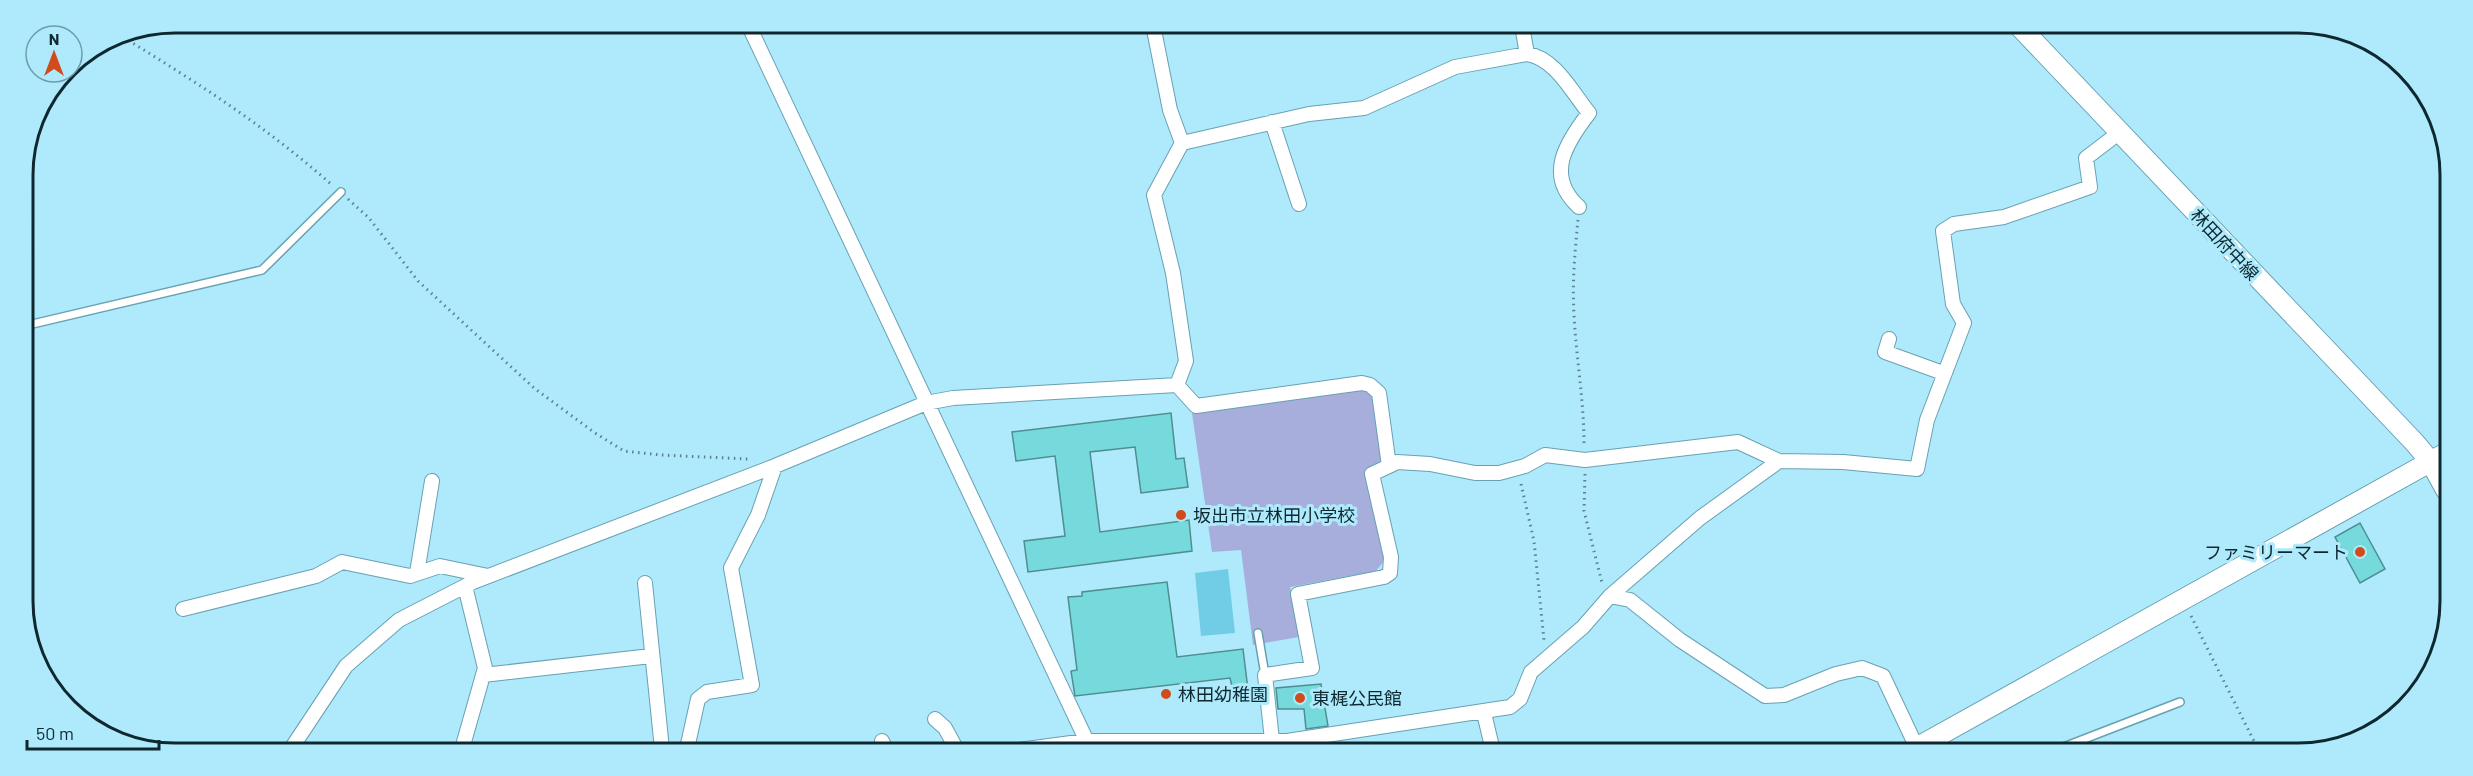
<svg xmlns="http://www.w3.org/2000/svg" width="2473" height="776" font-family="Barlow,'Noto Sans JP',sans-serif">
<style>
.green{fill:#a7aedc}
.water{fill:#71cce5}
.building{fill:#76d9dc;stroke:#4e8e90;stroke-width:1.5}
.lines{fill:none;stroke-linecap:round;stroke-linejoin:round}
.lane-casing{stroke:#67a1b2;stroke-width:10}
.street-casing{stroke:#67a1b2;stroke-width:16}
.secondary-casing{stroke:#67a1b2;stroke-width:22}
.path{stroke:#59828e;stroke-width:3;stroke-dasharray:1.5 4.5;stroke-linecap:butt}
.lane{stroke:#fff;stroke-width:7}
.street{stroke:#fff;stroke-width:14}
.secondary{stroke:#fff;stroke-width:20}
.poi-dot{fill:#d24b1a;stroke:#aeeafc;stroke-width:2}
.labels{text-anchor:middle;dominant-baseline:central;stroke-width:6;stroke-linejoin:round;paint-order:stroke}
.street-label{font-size:18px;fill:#0f282f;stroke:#aeeafc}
.poi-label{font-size:18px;fill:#0f282f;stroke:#aeeafc;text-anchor:start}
.rim{fill:none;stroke:#0f282f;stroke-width:3}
</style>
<rect width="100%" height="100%" fill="#aeeafc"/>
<path class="green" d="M1363 389 1374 396 1383 461 1367 474 1387 557 1376 571 1290 587 1299 637 1253 645 1241 550 1212 552 1192 413Z"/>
<path class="water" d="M1228 569 1235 633 1201 636 1195 573Z"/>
<path class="building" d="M1171 413 1176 459 1184 458 1188 487 1141 493 1135 447 1090 452 1100 532 1189 520 1192 551 1028 572 1024 541 1065 536 1055 456 1016 461 1012 432Z
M2360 523 2385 569 2360 583 2335 537Z
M1167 582 1177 657 1243 649 1249 698 1235 699 1230 678 1075 696 1071 671 1077 670 1068 597 1082 596V592Z
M1321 684 1328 726 1306 729 1304 709H1278L1276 688Z"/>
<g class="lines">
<defs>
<path id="lane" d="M24 326 262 270 341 192
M1258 633 1265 675
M2048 753 2180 702"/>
<path id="street" d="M748 24 1091 750
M1153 25 1170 110 1182 143 1154 195 1173 273 1186 361 1177 385
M1522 26 1527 54
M1272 122 1299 204
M1182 143 1309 114 1364 108 1455 67 1527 54C1555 58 1572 92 1589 113 1565 144 1545 176 1579 207
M1889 339 1885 352 1943 373
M1177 385 1196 406 1362 383 1370 385 1379 393 1389 466 1372 474 1391 557 1390 573 1384 577 1298 594 1312 668 1265 675 1272 740
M1389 466 1397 462 1430 464 1475 473H1499L1525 466 1545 455 1585 460 1738 442 1779 461 1843 462 1917 469 1927 420 1964 323 1953 304 1943 231 1954 224 2004 217 2090 187 2086 158 2120 132
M417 573 432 481
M645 583 662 749
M1610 596 1630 600 1680 640 1765 696 1784 695 1836 674 1862 668 1883 676 1917 748
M183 609 316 576 342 562 410 576 440 566 488 576
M483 675 651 656
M1484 713 1493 751
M935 719 945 728 957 750
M882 741 886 750
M291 749 346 666 399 620 473 582 775 466 926 403 953 398 1177 385
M462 749 485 668 465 586
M684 749 688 744 698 699 707 692 752 685 731 568 758 515 775 466
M1019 750 1086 741H1287L1510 707 1520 699 1531 672 1583 627 1610 596 1700 518 1779 461"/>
<path id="secondary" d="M2020 27 2415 443 2430 461 2446 490
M1909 752 2446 453"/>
</defs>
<use href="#lane" class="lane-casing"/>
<use href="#street" class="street-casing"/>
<use href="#secondary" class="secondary-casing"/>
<path class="path" d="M118 34C196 82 263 124 332 185
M348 199 369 218 418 281 534 388 595 433 624 451 661 455 748 459
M1578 220C1575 251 1572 282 1574 314 1576 357 1584 400 1584 444
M1585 474 1584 511 1602 583
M1521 484 1534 541 1544 640
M2191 616 2260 753"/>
<use href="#lane" class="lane"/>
<use href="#street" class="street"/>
<use href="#secondary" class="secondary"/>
</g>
<g class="poi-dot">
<circle cx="1181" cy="515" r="6"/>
<circle cx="2360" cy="552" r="6"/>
<circle cx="1166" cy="694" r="6"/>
<circle cx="1300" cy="698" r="6"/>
</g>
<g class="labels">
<g class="street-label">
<text transform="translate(2225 244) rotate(47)">林田府中線</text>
</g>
<g class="poi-label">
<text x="1193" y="515">坂出市立林田小学校</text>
<text x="2348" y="552" text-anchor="end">ファミリーマート</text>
<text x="1178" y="694">林田幼稚園</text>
<text x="1312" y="698">東梶公民館</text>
</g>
</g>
<path d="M0 0H2473V776H0ZM175 33H2298A142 142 0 0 1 2440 175V601A142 142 0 0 1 2298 743H175A142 142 0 0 1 33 601V175A142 142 0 0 1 175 33Z" fill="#aeeafc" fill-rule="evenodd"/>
<path class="rim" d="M175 33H2298A142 142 0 0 1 2440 175V601A142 142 0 0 1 2298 743H175A142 142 0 0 1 33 601V175A142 142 0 0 1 175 33Z"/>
<g transform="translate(54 54)"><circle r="28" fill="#aeeafc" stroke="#6e9caa" stroke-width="1.5"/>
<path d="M0-4.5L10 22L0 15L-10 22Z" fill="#d24b1a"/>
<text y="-9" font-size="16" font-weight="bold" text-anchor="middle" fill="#0f282f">N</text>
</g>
<path d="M27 740v9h132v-9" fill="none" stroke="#0f282f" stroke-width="3"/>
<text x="36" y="740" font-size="18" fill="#0f282f" stroke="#aeeafc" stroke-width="4.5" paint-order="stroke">50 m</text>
</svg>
